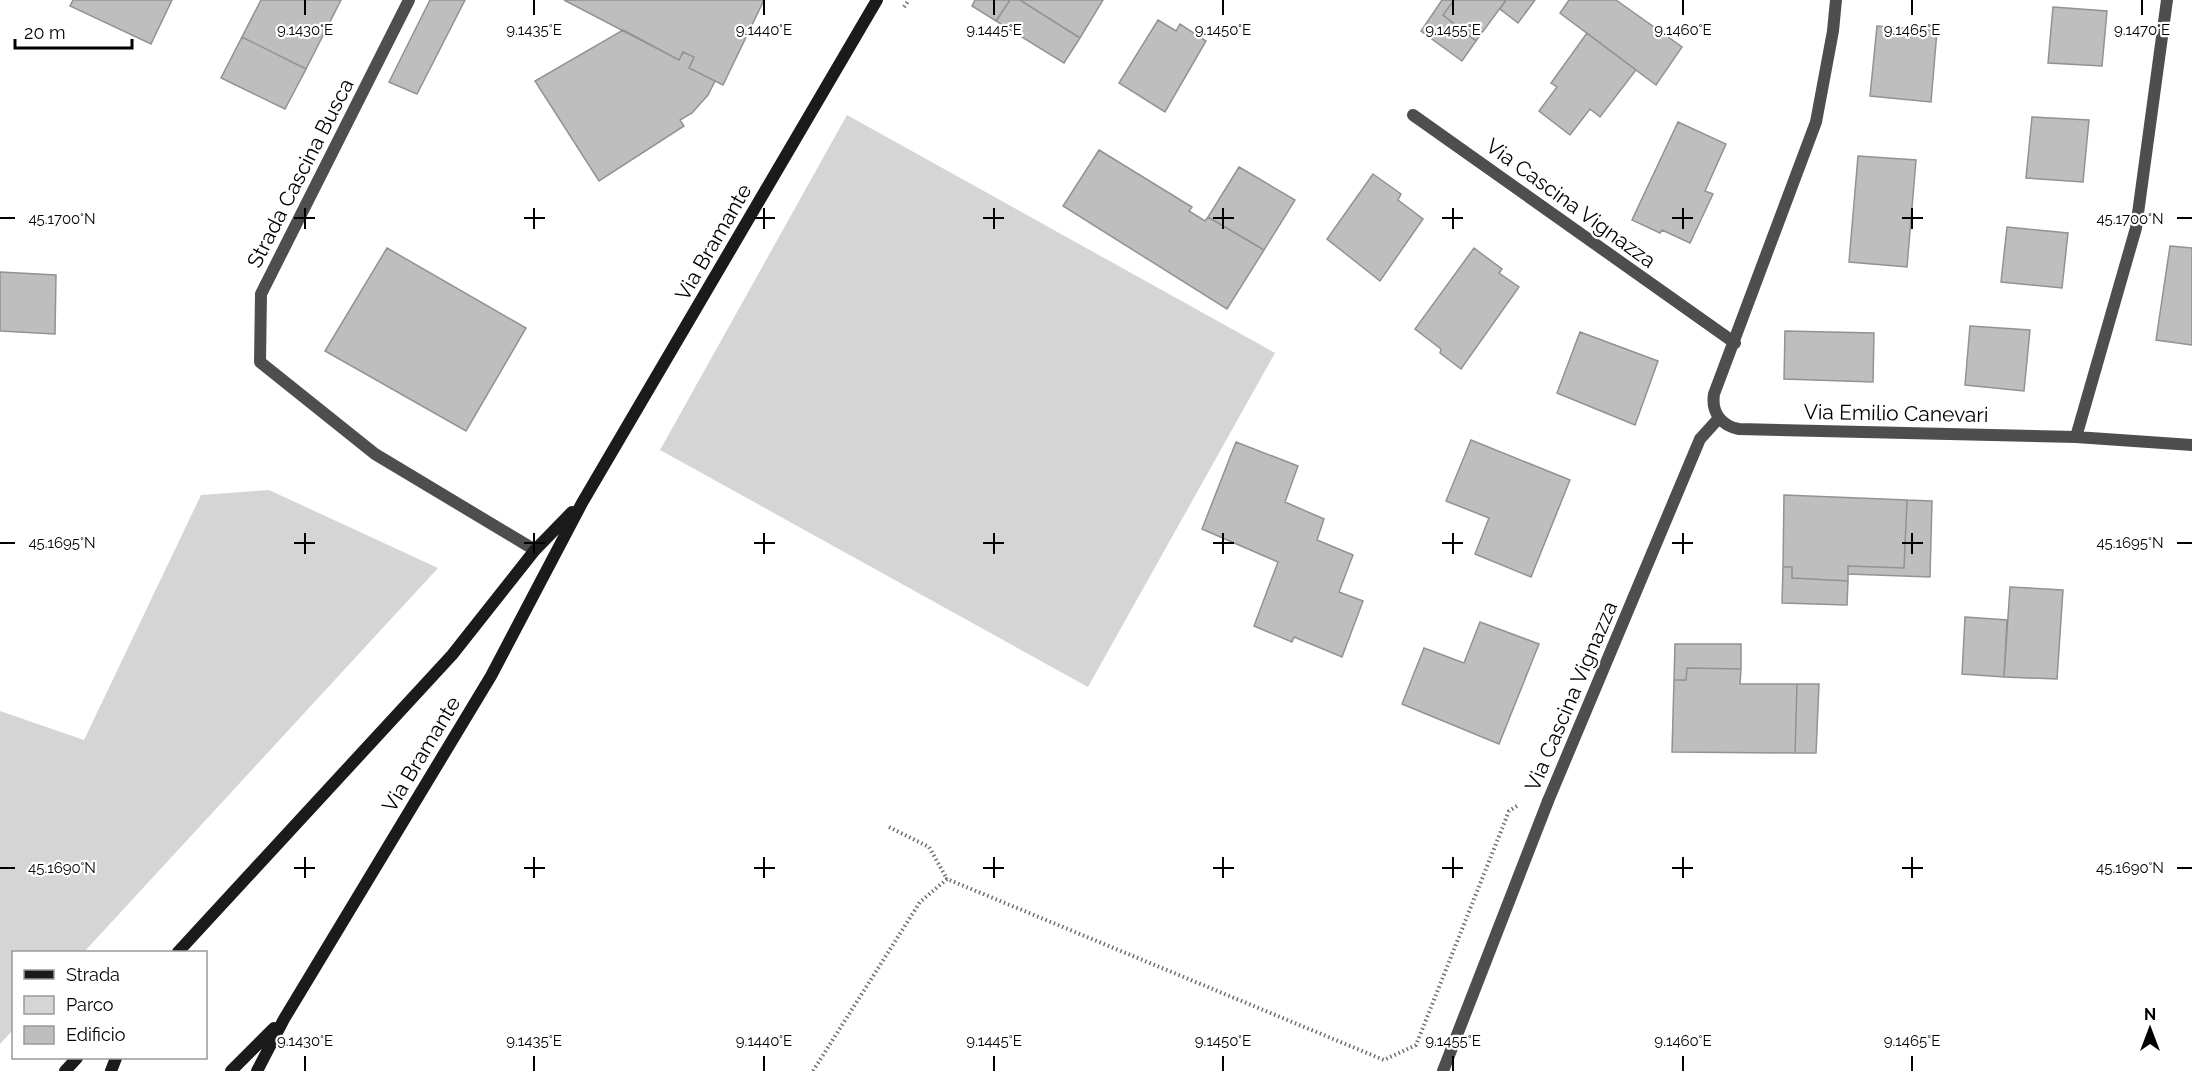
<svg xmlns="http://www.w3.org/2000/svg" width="2192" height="1071" font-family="Raleway,sans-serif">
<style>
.green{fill:#d5d5d5}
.building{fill:#bebebe;stroke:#929292;stroke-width:1.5}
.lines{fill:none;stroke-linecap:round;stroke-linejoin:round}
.path{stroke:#707070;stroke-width:4;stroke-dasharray:1.5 3;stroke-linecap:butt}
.lane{stroke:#4e4e4e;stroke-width:12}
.street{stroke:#4e4e4e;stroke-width:12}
.secondary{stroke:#1b1b1b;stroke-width:12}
.ticks{fill:none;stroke:#000;stroke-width:2}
.labels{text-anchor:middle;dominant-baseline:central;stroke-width:4.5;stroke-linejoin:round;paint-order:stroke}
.street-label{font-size:21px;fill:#000;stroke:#fff}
.ticks-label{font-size:15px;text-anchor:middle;fill:#000;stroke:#fff;stroke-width:4.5;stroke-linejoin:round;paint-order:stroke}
</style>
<rect width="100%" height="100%" fill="#fff"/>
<path class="green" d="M847 115 1275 353 1088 687 660 450Z
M269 490 438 568 84 952H14L13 1030 0 1044V711L84 740 201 495Z"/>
<path class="building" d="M73 0H172L151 44 70 6Z
M261 0H341L306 69 242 37Z
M430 0H465L417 94 389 82Z
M564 0H764L723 85 689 68 694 57 683 52 679 60Z
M975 0H1010L996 21 972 6Z
M1010 0H1020L1080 38 1064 63 996 21Z
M1020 0H1103L1080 38Z
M1442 0H1454L1443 15 1476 41 1462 61 1421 31Z
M1454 0H1506L1476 41 1443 15Z
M1506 0H1535L1518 23 1500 9Z
M1569 0H1616L1682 47 1656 85 1560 13Z
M2053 7 2107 11 2102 66 2048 63Z
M1158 20 1176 31 1180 24 1206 41 1165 112 1119 83Z
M1877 26 1937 31 1931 102 1870 96Z
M623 30 679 60 683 52 694 57 689 68 715 81 708 95 692 113 680 120 684 126 599 181 535 81Z
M1587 33 1636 70 1600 117 1590 109 1570 135 1539 111 1557 87 1551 83Z
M242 37 306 69 285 109 221 78Z
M2032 117 2089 120 2083 182 2026 178Z
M1678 122 1726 144 1705 191 1713 194 1690 243 1662 230 1660 233 1632 220Z
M1099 150 1192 207 1189 211 1205 221 1208 217 1264 250 1227 309 1063 206Z
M1858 156 1916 160 1907 267 1849 262Z
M1239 167 1295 200 1264 250 1208 217Z
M1373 174 1401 194 1398 200 1423 219 1380 281 1327 239Z
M2007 227 2068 233 2062 288 2001 282Z
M2170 246 2192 248V345L2156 340Z
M387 248 526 328 466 431 325 351Z
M1474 248 1502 269 1499 273 1519 287 1461 369 1440 353 1441 349 1415 329Z
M0 272 56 275 55 334 0 331Z
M1970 326 2030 330 2024 391 1965 385Z
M1785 331 1874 333 1873 382 1784 379Z
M1580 332 1658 361 1635 425 1557 393Z
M1471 440 1570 480 1531 577 1475 554 1489 518 1446 501Z
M1236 442 1298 466 1285 502 1324 519 1317 540 1353 555 1339 592 1363 601 1342 657 1294 637 1292 642 1254 626 1278 562 1202 529Z
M1784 495 1907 500 1904 568 1848 566V581L1792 578V567H1783Z
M1907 500 1932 501 1930 577 1848 574V566L1904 568Z
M1783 567H1792V578L1848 581 1847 605 1782 603Z
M2010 587 2063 590 2057 679 2004 677Z
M1965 617 2007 620 2004 677 1962 674Z
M1480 622 1539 644 1499 744 1402 704 1424 648 1464 663Z
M1675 644H1741V669L1687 668 1686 680H1674Z
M1687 668 1741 669 1740 684H1797L1795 753 1672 752 1674 680H1686Z
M1797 684H1819L1816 753H1795Z"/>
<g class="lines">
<path class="path" d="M904 7 909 0
M889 827 929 847 947 879
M813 1071 920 902 947 879 1384 1060 1416 1045 1509 811 1517 806"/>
<path class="lane" d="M1443 1071 1548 801"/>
<path class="street" d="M409 0 261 294 260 362 375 454 535 550
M1836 0 1833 31 1816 122 1714 394C1711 413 1722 426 1739 429L2076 437 2192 445
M1413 115 1735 343
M2076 437 2136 228 2167 0
M1548 801 1700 439 1719 418"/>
<path class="secondary" d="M178 952 452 655 535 550 572 512
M65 1071 77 1058
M111 1071 116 1058
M231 1071 274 1028
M257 1071 284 1019 491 676 582 503 877 0"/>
</g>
<path class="ticks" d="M305 0V15M534 0V15M764 0V15M994 0V15M1223 0V15M1453 0V15M1683 0V15M1912 0V15M2142 0V15M305 208V229M534 208V229M764 208V229M994 208V229M1223 208V229M1453 208V229M1683 208V229M1912 208V229M0 218H15M294 218H315M524 218H545M754 218H775M983 218H1004M1213 218H1234M1442 218H1463M1672 218H1693M1902 218H1923M2177 218H2192M305 533V554M534 533V554M764 533V554M994 533V554M1223 533V554M1453 533V554M1683 533V554M1912 533V554M0 543H15M294 543H315M524 543H545M754 543H775M983 543H1004M1213 543H1234M1442 543H1463M1672 543H1693M1902 543H1923M2177 543H2192M305 857V878M534 857V878M764 857V878M994 857V878M1223 857V878M1453 857V878M1683 857V878M1912 857V878M0 868H15M294 868H315M524 868H545M754 868H775M983 868H1004M1213 868H1234M1442 868H1463M1672 868H1693M1902 868H1923M2177 868H2192M305 1056V1071M534 1056V1071M764 1056V1071M994 1056V1071M1223 1056V1071M1453 1056V1071M1683 1056V1071M1912 1056V1071"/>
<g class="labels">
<g class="street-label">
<text transform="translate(300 173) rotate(-63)">Strada Cascina Busca</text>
<text transform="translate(1571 203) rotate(36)">Via Cascina Vignazza</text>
<text transform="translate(713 242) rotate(-60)">Via Bramante</text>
<text transform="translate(1896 413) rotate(1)">Via Emilio Canevari</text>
<text transform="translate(1571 696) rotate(-67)">Via Cascina Vignazza</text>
<text transform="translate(421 754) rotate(-59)">Via Bramante</text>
</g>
</g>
<g class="ticks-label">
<text x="305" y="35">9.1430°E</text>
<text x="534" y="35">9.1435°E</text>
<text x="764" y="35">9.1440°E</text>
<text x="994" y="35">9.1445°E</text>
<text x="1223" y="35">9.1450°E</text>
<text x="1453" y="35">9.1455°E</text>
<text x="1683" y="35">9.1460°E</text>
<text x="1912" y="35">9.1465°E</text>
<text x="2142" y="35">9.1470°E</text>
<text x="62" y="224">45.1700°N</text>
<text x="2130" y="224">45.1700°N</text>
<text x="62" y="548">45.1695°N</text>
<text x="2130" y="548">45.1695°N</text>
<text x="62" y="873">45.1690°N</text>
<text x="2130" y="873">45.1690°N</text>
<text x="305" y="1046">9.1430°E</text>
<text x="534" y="1046">9.1435°E</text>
<text x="764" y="1046">9.1440°E</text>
<text x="994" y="1046">9.1445°E</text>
<text x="1223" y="1046">9.1450°E</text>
<text x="1453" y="1046">9.1455°E</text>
<text x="1683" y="1046">9.1460°E</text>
<text x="1912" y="1046">9.1465°E</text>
</g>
<rect x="12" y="951" width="195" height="108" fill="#ffffff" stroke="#999999" stroke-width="1.5"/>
<rect x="24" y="970" width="30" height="9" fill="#1b1b1b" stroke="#999999" stroke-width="1.5"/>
<text x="66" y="981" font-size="18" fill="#000000">Strada</text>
<rect x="24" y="996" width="30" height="18" fill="#d5d5d5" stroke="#999999" stroke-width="1.5"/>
<text x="66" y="1011" font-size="18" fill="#000000">Parco</text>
<rect x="24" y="1026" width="30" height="18" fill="#bebebe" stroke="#999999" stroke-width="1.5"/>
<text x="66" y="1041" font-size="18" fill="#000000">Edificio</text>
<g transform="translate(2150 1029)" stroke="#ffffff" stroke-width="4.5" paint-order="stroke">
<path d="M0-4.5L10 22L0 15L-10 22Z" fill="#000000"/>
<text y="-9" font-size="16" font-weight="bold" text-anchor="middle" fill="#000000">N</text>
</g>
<path d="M15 39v9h117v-9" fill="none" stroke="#000000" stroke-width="3"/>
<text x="24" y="39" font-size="18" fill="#000000" stroke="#ffffff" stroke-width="4.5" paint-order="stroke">20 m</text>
</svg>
